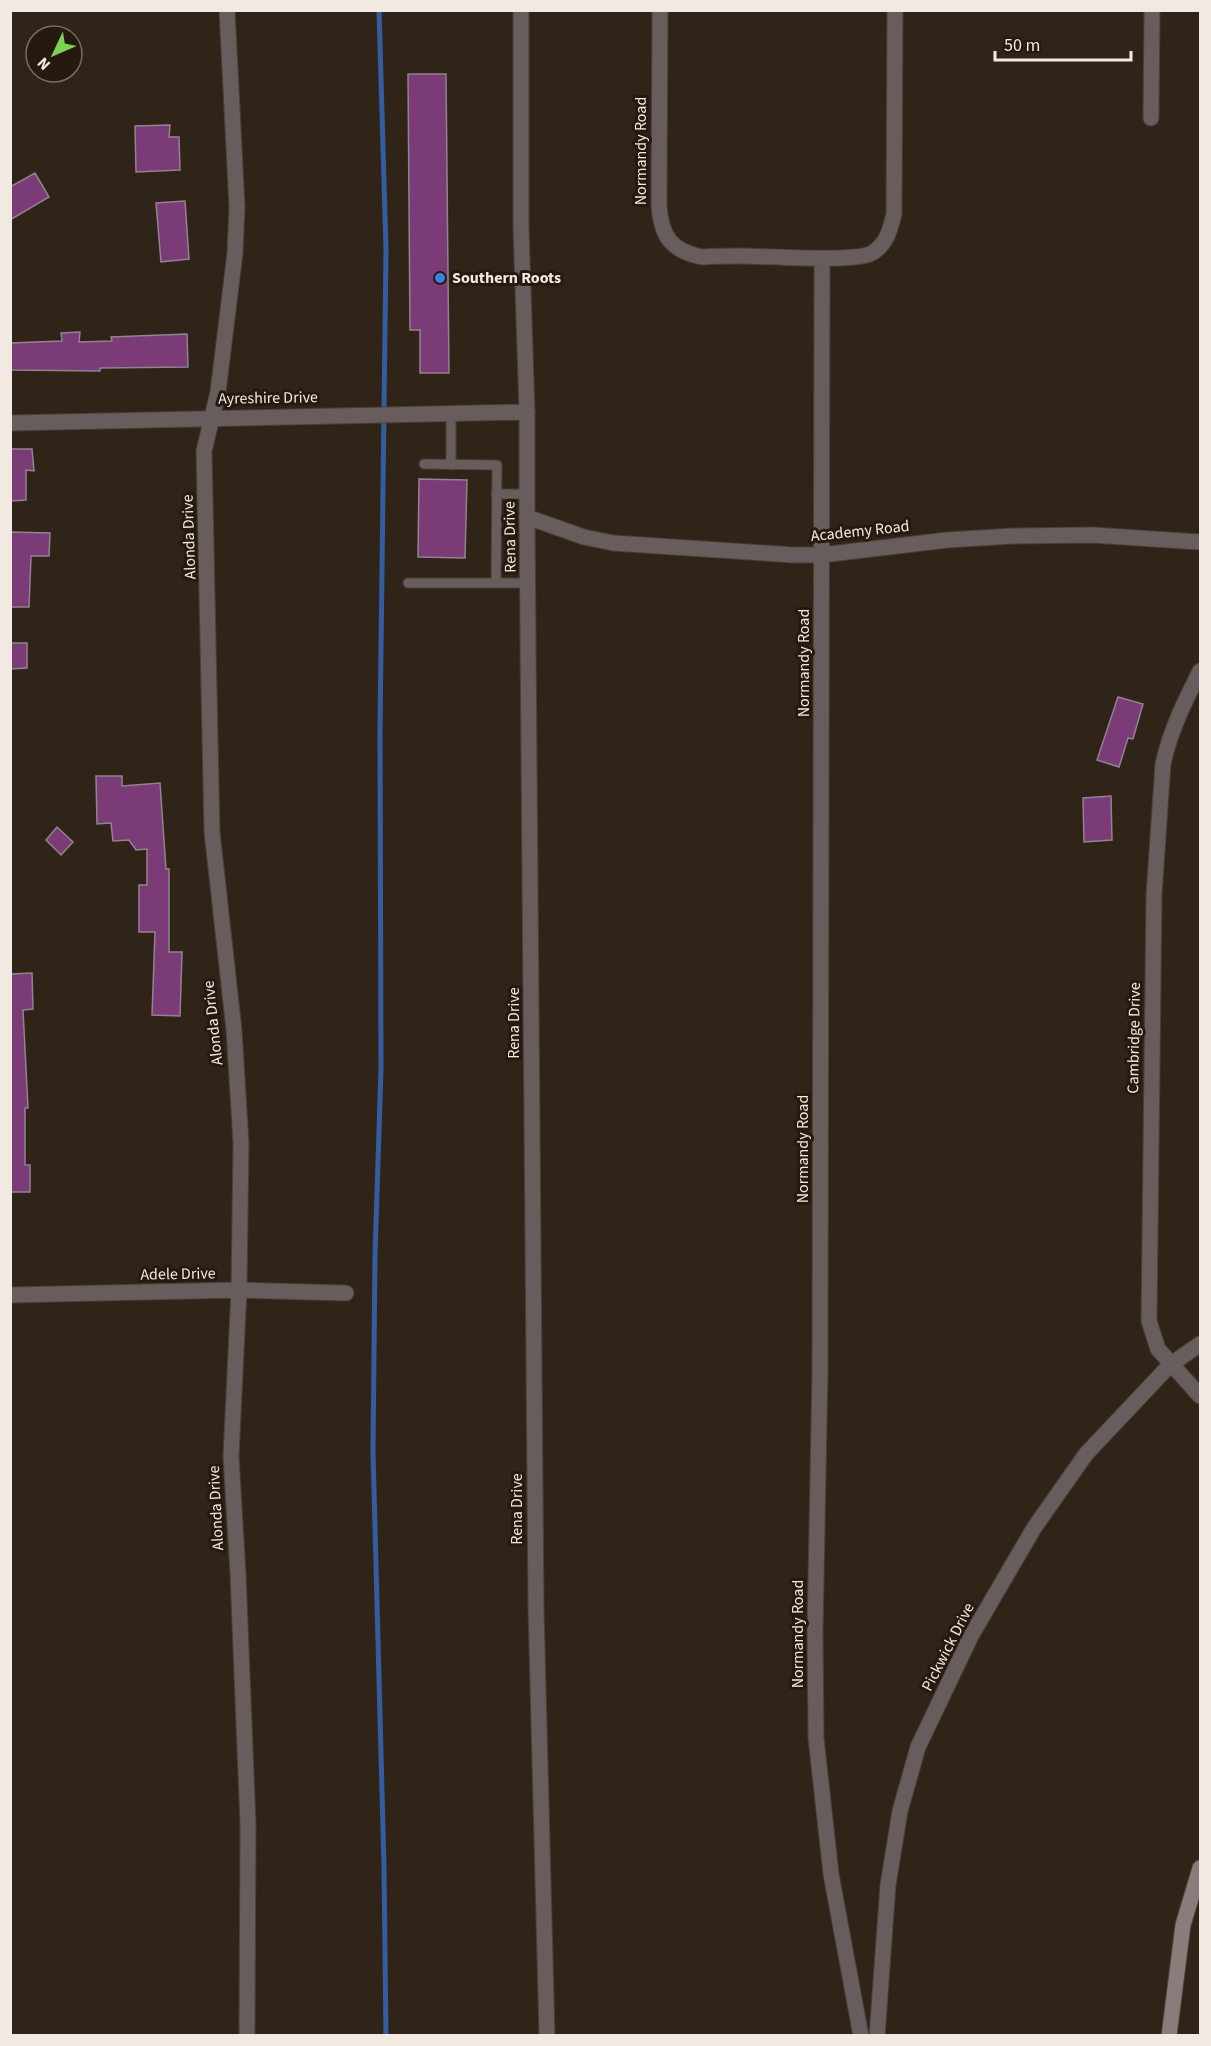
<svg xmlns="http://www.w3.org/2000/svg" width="1211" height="2046" font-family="'Source Sans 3',sans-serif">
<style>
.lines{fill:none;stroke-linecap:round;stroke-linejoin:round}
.stream{stroke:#335da0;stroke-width:5}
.building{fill:#7a3b76;stroke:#928390;stroke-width:1.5}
.service-casing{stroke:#4b4035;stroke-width:11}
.minor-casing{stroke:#4b4035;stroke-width:17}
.tertiary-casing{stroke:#4b4035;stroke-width:17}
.secondary-casing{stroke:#4b4035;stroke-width:17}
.service{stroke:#665d5c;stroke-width:9}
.minor{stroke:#665d5c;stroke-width:15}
.tertiary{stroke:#665d5c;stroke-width:15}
.secondary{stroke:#8a7c7a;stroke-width:15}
.shop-dot{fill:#3f7fe0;stroke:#261a10;stroke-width:2}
.labels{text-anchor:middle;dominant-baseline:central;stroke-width:6;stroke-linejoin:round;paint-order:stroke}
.street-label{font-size:16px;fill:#f2e9e2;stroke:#261a10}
.poi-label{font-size:16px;font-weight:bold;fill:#f2e9e2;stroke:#261a10;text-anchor:start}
</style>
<rect width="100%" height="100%" fill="#302419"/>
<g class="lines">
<path class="stream" d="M379 10 386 250 380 729 381 1069 375 1255 373 1452 384 1867 386 2036"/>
</g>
<path class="building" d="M408 74H446L449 373H420V330H410Z
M170 125 169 137H179L180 170 136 172 135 126Z
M35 173 49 197 10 220V187Z
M185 201 189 259 161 262 156 203Z
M80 332 79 342 112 341 111 337 187 334 188 367 100 368V371L10 370V343L62 341 61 333Z
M10 449H32L34 471 26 470V500L10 501Z
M419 479 467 480 465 558 418 557Z
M10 532 50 533 49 556H31L29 607H10Z
M10 643H27V668L10 669Z
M1118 697 1143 704 1133 739 1128 738 1119 767 1097 760Z
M96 776H122V786L160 783 166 869H169V952H182L180 1016 152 1015 155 932H139V885H147V849L136 850 129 840 113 841 111 823 97 824Z
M1111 796 1112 840 1084 842 1083 798Z
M57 827 73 842 61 855 46 840Z
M32 973 33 1009 23 1010 28 1108H25V1165H30V1192H10V974Z"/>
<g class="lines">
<defs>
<path id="service" d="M424 464 497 465 496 583
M451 465V413
M496 494H527
M408 583H528"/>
<path id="minor" d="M227 10 237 207 235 253 218 392 204 451 212 832 234 1030 241 1143 239 1290 231 1456 238 1574 248 1824 247 2036
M521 10V227L527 412
M660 10 659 205C661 236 671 251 702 257 715 256 729 256 743 256 768 256 855 263 872 253 887 244 890 230 894 214L895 10
M1151 118 1152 10
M822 258 820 1372 815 1631 816 1738 831 1874 861 2036
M527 517 536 1608 547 2036
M1200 671C1185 701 1170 731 1163 764L1154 895 1149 1321 1158 1349 1200 1396
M10 1295 239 1290 346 1293
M877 2036 888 1885 900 1811 918 1747 971 1636 1034 1528 1086 1454 1170 1365 1200 1344"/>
<path id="tertiary" d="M10 423 527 412V517L584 537 613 543 794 555H822L947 540 1013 536 1092 535 1200 542"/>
<path id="secondary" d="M1169 2036 1183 1925 1200 1868"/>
</defs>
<use href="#service" class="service-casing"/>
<use href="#minor" class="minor-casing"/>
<use href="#tertiary" class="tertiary-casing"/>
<use href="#secondary" class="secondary-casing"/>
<use href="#service" class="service"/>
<use href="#minor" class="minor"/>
<use href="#tertiary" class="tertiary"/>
<use href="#secondary" class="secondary"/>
</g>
<circle class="shop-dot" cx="440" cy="278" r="6"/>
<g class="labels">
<g class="street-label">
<text transform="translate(641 151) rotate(-90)">Normandy Road</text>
<text transform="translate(268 398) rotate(-1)">Ayreshire Drive</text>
<text transform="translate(860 531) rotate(-6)">Academy Road</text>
<text transform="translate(189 537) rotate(-92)">Alonda Drive</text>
<text transform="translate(510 537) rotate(-91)">Rena Drive</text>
<text transform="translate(804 663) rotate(-90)">Normandy Road</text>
<text transform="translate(213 1023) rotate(-96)">Alonda Drive</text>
<text transform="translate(514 1023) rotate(-90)">Rena Drive</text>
<text transform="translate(1134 1038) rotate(-89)">Cambridge Drive</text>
<text transform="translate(803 1149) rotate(-90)">Normandy Road</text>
<text transform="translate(178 1274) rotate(-1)">Adele Drive</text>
<text transform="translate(216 1508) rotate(-93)">Alonda Drive</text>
<text transform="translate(517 1509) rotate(-90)">Rena Drive</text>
<text transform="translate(798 1634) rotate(-90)">Normandy Road</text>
<text transform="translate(948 1647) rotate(-63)">Pickwick Drive</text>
</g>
<g class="poi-label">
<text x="452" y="278">Southern Roots</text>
</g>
</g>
<rect width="1211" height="2046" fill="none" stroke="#f2e9e2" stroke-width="24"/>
<g transform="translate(54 54) rotate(226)"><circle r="28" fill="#261a10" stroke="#786d64" stroke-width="1.5"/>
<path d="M0-4.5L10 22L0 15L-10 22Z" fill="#7ed053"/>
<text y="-9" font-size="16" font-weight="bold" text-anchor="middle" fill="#f2e9e2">N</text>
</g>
<path d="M995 51v9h136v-9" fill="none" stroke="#f2e9e2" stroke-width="3"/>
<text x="1004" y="51" font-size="18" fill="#f2e9e2" stroke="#261a10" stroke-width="4.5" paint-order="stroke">50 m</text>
</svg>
